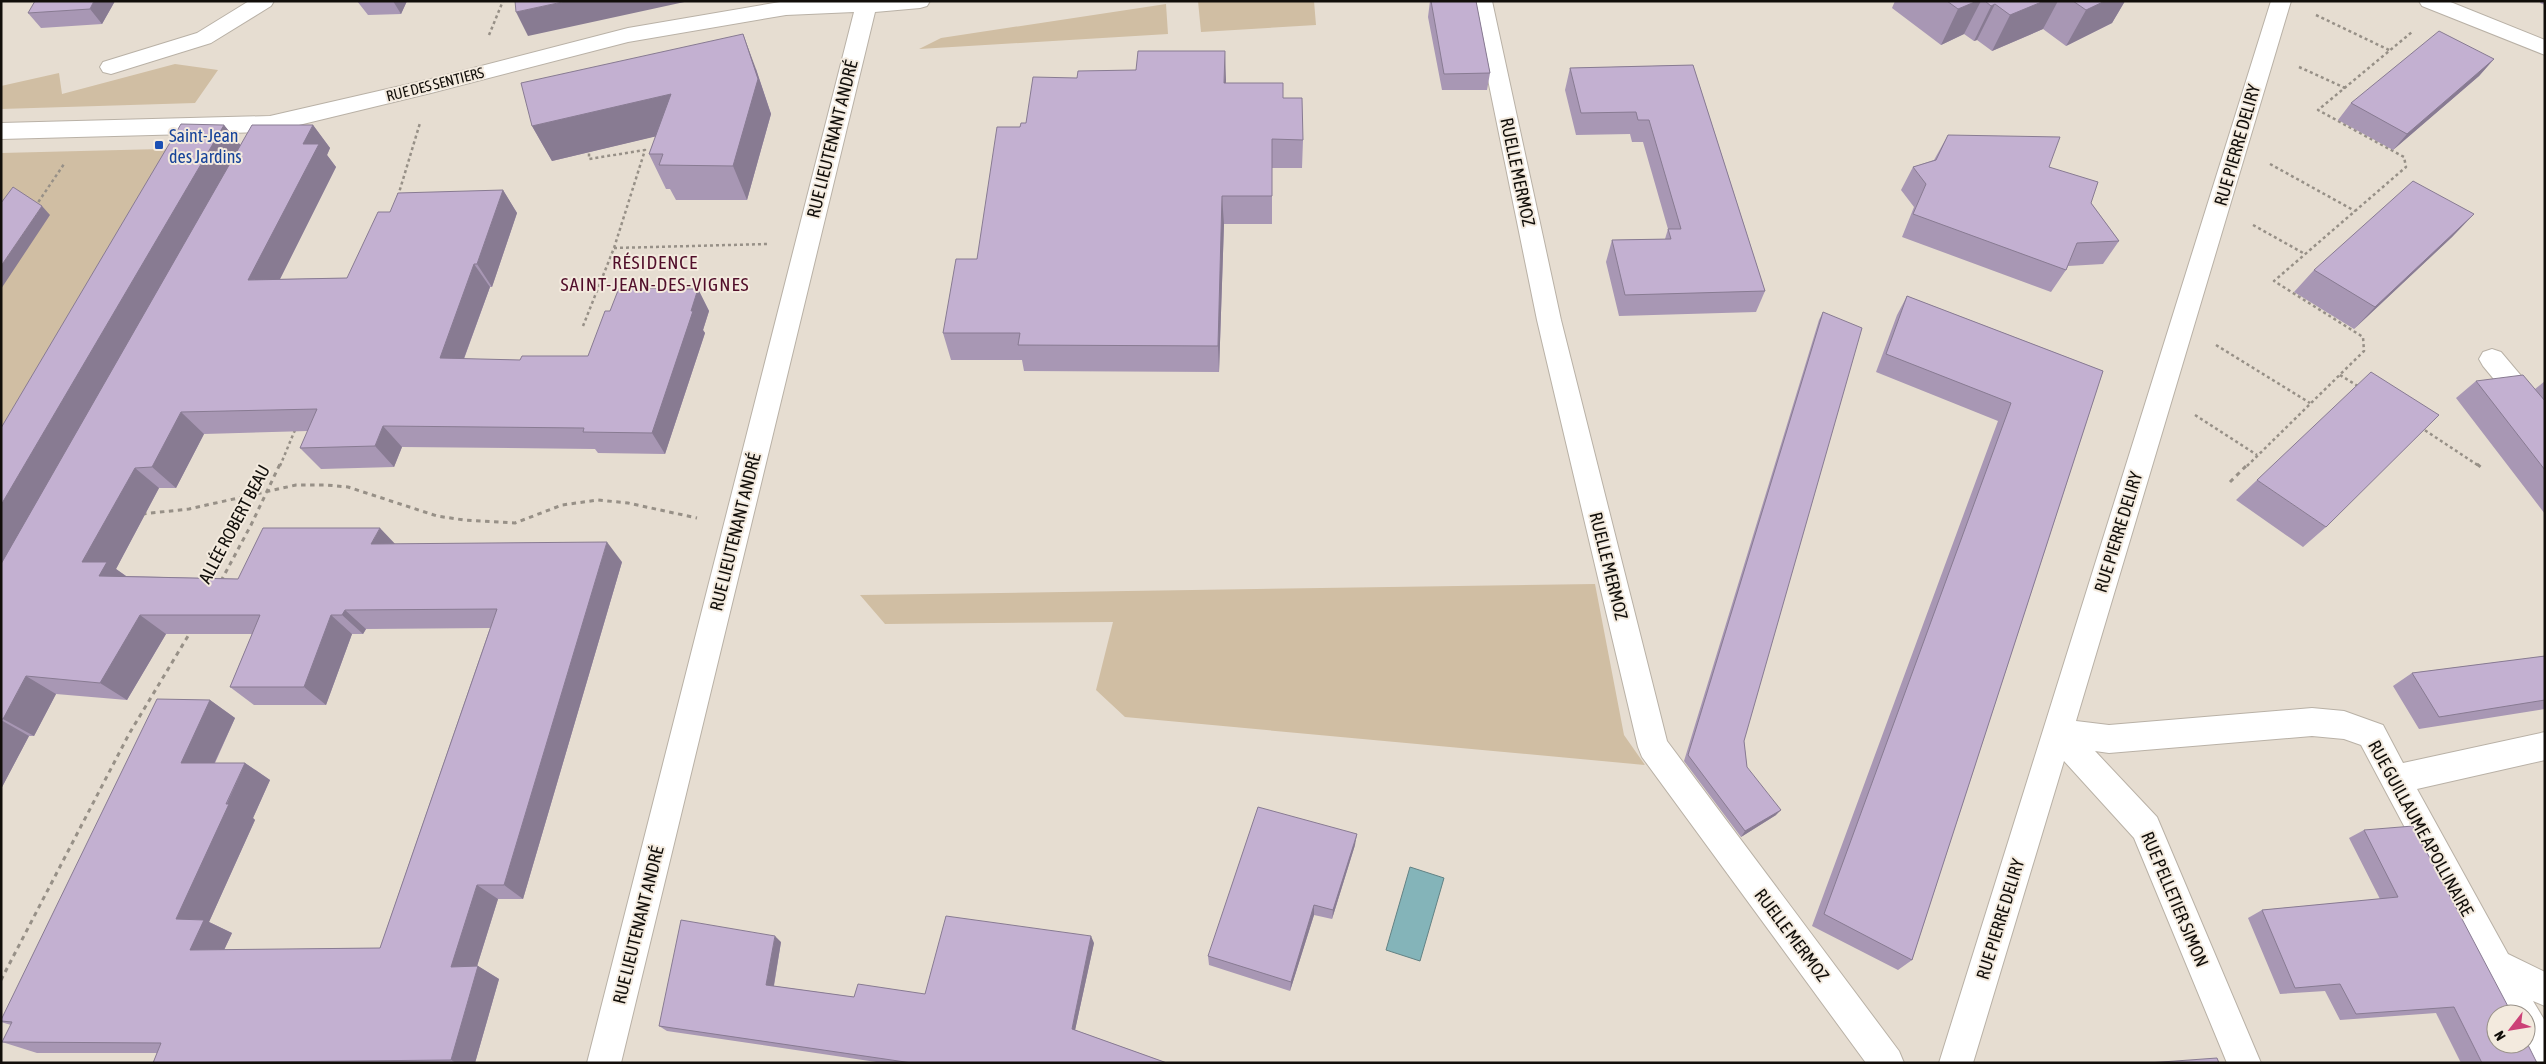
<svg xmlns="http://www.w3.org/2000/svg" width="2546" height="1064" font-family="'Asap Condensed',sans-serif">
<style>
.green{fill:#d0bea3}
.water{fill:#84b4b9;stroke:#628284}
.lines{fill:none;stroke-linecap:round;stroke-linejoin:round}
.minor-casing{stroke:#b9b1a6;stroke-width:2}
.path-far1{stroke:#979087;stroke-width:2.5;stroke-dasharray:3 3;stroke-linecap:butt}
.path{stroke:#979087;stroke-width:3;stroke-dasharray:4.5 4.5;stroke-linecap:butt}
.minor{fill:#fff;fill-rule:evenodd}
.wall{fill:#a897b4}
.shaded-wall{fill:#887b92}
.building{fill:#c3b0d1;stroke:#887b92}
.transit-dot{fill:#1a4fb4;stroke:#f3eade;stroke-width:2}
.labels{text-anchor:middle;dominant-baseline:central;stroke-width:4;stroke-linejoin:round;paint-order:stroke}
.far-street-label{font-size:15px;fill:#110e0a;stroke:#f3eade}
.transit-label{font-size:18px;fill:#164399;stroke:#f3eade;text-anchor:start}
.street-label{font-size:18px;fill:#110e0a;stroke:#f3eade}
.neighbourhood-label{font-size:19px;letter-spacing:1px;fill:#510e2a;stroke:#f3eade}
</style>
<rect width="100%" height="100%" fill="#e6ddd1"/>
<path class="green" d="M1198 1H1314L1316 25 1201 32Z
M1166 4 1168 34 919 49 941 38Z
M175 64 218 70 195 103 1 109V86L59 73 62 94Z
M201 148 1 479V153Z
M1595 584 1624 735 1645 765 1125 717 1096 690 1113 622 885 624 860 595Z"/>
<path class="water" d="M1410 867 1444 878 1420 961 1386 950Z"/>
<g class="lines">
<defs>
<path id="minor" d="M249 1H274L271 6 211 43 111 74 103 72 100 67 103 62 197 33Z
M786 1H930L927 6 920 8 875 12 621 1063H587L854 12 786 15 628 42 431 93 270 132 1 139V123L270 116 431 79 628 28Z
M1472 1H1492L1561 320 1667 741 1899 1051 1904 1063H1866L1642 757 1638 747 1537 320Z
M2271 1H2291L2076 721 2109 725 2312 708 2344 711 2383 725 2403 763 2545 732V760L2417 789 2508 954 2545 972V1006L2533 1001 2545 1021V1063H2530L2520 1044H2526V1014H2504L2361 745 2344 739 2312 736 2109 753 2095 751 2157 817 2261 1063H2227L2134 838 2064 761 1973 1063H1939Z
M2419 1H2448L2545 40V55L2422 6Z
M2492 349 2501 352 2545 404V433L2536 430 2483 366 2479 359 2483 352Z"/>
</defs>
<use href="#minor" class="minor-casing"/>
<path class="path-far1" d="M2316 15 2389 50
M489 35 503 1
M2299 67 2345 88
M2270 164 2355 211
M398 196 420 123
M35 207 64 164
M2253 225 2305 254
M614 248 768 244
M583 326 614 248 645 150 589 159V153
M2216 345 2310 403
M2340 375 2361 388
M2195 415 2257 455
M2420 427 2479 466
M280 466 295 430
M2247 466 2364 351 2363 337 2274 281 2406 167 2404 157 2318 110 2412 32"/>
<path class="path" d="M2477 464 2482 468
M2230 482 2248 464
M142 514 189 509 296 485H326L348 487 437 516 464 520 515 523 562 505 598 500 628 503 697 518
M221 581 251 525 280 464
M1 980 129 734 191 631"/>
<use href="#minor" class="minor"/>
</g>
<path class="wall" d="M115 1 102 24 41 28 28 13Z
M357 1H407L401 14 368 15Z
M1430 1H1476L1490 73 1487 90H1442L1428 17Z
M1895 1H2125L2112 23 2066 46 2043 29 1992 51 1977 40 1974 41 1964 34 1941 45 1892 8Z
M2541 1H2545V5L2540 3Z
M2494 59 2479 76 2393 150 2338 120 2351 103Z
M1693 65 1765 291 1756 312 1619 316 1606 262 1612 240 1665 239 1668 229 1643 142H1632L1630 134 1576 135 1565 90 1570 68Z
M756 69 771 114 747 200H676L670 189H666L649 154 656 136 552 161 532 126Z
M1226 83 1283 98 1303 140 1302 168H1272V224H1224L1219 372 1024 371 1022 360H951L943 333 977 259 1020 127 1026 123Z
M224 125 240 145 313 125 330 148 327 155 336 167 280 279 347 278 390 212 503 190 517 213 492 287H490L464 359 520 360 588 356 610 311 698 289 709 311 703 330 705 333 665 454 598 453 595 449 402 447 394 467 321 469 300 448 308 431 204 434 176 488H159L116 569 126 576 238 579 396 544 622 562 523 899H498L477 966H478L499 979 475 1063H153L157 1053H37L2 1042 11 1025 1 1022 210 700 235 718 215 763H245L270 780 253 818 255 820 209 922 232 933 224 950 380 948 490 628 366 629 363 634H352L326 705H254L230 687 252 634H166L127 700 56 694 34 736H29L1 789V428Z
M1948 135 2049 167 2091 203 2119 241 2103 264 2068 266 2066 270 2051 292 1902 237 1914 207 1901 190 1913 167 1934 160Z
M2474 214 2452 237 2354 329 2294 292 2314 270Z
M1907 296 2103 371 1912 960 1898 970 1812 926 1998 421 1876 372 1897 315Z
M1823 312 1744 741 1747 767 1776 815 1741 837 1684 761 1819 320Z
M2476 381 2535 389 2545 381V514L2456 398Z
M2257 480 2326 527 2303 547 2236 500Z
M2545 656V709L2419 729 2393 686 2412 673Z
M2364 830 2537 1063H2461L2436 1013 2340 1020 2325 991 2280 994 2248 918 2262 910 2380 899 2349 838Z
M1355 845 1332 919 1314 915 1290 991 1209 965 1208 956Z
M781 942 774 986 854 997 925 994 1094 943 1075 1030 1167 1063H883L667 1031 659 1026Z"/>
<path class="shaded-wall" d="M94 1H115L102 24 90 9Z
M393 1H407L401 14Z
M567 1H689L528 36 516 12Z
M1977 1H1981L1964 34 1941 45 1958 9Z
M2044 1H2058L2043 29 1992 51 2010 15Z
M2105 1H2125L2112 23 2066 46 2086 10Z
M1995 4 1977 40 1974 41 1991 6Z
M743 34 756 69 771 114 747 200 733 166Z
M1225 51 1226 80 1225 112 1224 83Z
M2494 59 2479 76 2393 150 2407 134Z
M671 94 687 129 552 161 532 126Z
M224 125 243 148 1 574V505Z
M313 125 330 148 327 155 336 167 268 303 248 280 303 144Z
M503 190 517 213 492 287 477 264Z
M1222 196 1224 224 1219 372 1218 346Z
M42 206 50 215 1 289V266Z
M2474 214 2452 237 2354 329 2375 307Z
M474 264 490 287 456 380 440 358Z
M698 289 709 311 703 330 705 333 665 454 652 433Z
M181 412 204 434 176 488 152 467Z
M383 426 402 447 394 467 375 446Z
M135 468 159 488 116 569 133 581 99 576 82 562Z
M380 528 399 548 371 544Z
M607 542 622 562 523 899 504 885Z
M345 610 366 629 363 634 342 615Z
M140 615 166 634 127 700 100 683Z
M331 615 352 634 326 705 304 687Z
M26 676 56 694 34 736 3 719Z
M210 700 235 718 207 779 181 763Z
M1 720 29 736 1 789Z
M245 763 270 780 253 818 255 820 209 922 232 933 218 963 190 950 176 919Z
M1781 810 1776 815 1741 837 1745 831Z
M1357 834 1355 845 1332 919 1333 910Z
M477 885 498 899 473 979 451 967Z
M1314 905V915L1290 991 1291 982Z
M775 936 781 942 773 990 766 985Z
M1091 936 1094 943 1074 1035 1072 1029Z
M478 966 499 979 475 1063H456L451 1060Z"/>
<path class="building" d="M35 1H94L90 9 28 13Z
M515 1H567L516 12Z
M1431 1H1476L1490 73 1444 74Z
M1947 1H1977L1958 9Z
M1985 1H2044L2010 15 1995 4 1991 6Z
M2073 1H2105L2086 10Z
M2439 31 2494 59 2407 134 2351 103Z
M743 34 758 79 733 166 659 165 663 154H649L671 94 532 126 521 83Z
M1138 51H1225L1224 83H1283V98H1302L1303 140 1272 139V196H1222L1218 346 1018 345 1020 333H943L956 259H977L997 127H1020L1021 123H1026L1033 77 1077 78 1078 71 1136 70Z
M1693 65 1765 291 1625 295 1612 240 1671 239 1668 229H1681L1649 120H1638L1636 112 1581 113 1570 68Z
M181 124 224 125 1 505V428Z
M252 125H313L303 144H319L248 280 347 278 378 212H390L398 193 503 190 477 264H474L440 358 520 360 522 356H588L605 311H610L619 288 698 289 691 311H693L652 433 583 432 584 428 383 426 375 446 300 448 317 409 181 412 152 467 135 468 82 562H107L99 576 238 579 263 528H380L371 544 607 542 504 885H477L451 967 478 966 451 1060 153 1063 161 1043 2 1042 12 1022 1 1021V1020L157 699 210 700 181 763H245L226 804H229L176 919 204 920 190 950 380 948 497 609 345 610 342 615H331L304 687H230L260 615H140L100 683 26 676 3 719H1V564Z
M1948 135 2060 137 2049 167 2098 182 2091 203 2119 241 2077 243 2066 270 1913 214 1926 184 1913 167 1936 160Z
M2413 181 2474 214 2375 307 2314 270Z
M13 187 42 206 1 266V203Z
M1907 296 2103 371 1912 960 1824 914 2011 403 1886 354Z
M1823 312 1862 328 1744 741 1747 767 1781 810 1745 831 1688 755Z
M2371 372 2439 415 2326 527 2257 480Z
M2523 375 2545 401V470L2476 381Z
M2545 656V700L2439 717 2412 673Z
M1258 807 1357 834 1333 910 1314 905 1291 982 1208 956Z
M2413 826 2512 1014H2496V1044H2526V1041L2537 1063H2482L2454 1007 2356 1014 2340 984 2295 988 2262 910 2398 897 2364 830Z
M946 916 1091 936 1072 1029 1167 1063H912L659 1026 681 920 775 936 766 985 854 997 858 984 925 994Z
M2217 1058 2219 1063H2148Z"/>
<rect class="transit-dot" x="154" y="140" width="10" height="10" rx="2.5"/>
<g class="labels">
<g class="far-street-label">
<text transform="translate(435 84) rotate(-14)">RUE DES SENTIERS</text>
</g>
<g class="transit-label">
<text x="169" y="135">Saint-Jean<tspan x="169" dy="21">des Jardins</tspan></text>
</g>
<g class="street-label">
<text transform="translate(832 139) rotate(-76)">RUE LIEUTENANT ANDRÉ</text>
<text transform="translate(2237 145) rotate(-74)">RUE PIERRE DELIRY</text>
<text transform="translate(1518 172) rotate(78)">RUELLE MERMOZ</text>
<text transform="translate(234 524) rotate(-62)">ALLÉE ROBERT BEAU</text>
<text transform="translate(735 532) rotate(-76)">RUE LIEUTENANT ANDRÉ</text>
<text transform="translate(2118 532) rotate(-73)">RUE PIERRE DELIRY</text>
<text transform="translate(1609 566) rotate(76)">RUELLE MERMOZ</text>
<text transform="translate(2421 828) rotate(61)">RUE GUILLAUME APOLLINAIRE</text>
<text transform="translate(2175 899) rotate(67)">RUE PELLETIER SIMON</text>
<text transform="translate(2000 919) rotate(-73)">RUE PIERRE DELIRY</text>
<text transform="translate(638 925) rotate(-76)">RUE LIEUTENANT ANDRÉ</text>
<text transform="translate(1792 935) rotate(53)">RUELLE MERMOZ</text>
</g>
<g class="neighbourhood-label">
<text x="655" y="262">RÉSIDENCE<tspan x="655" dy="22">SAINT-JEAN-DES-VIGNES</tspan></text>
</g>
</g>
<rect width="2546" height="1064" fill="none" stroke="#110e0a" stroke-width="5"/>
<g transform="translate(2511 1029) rotate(239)"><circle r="24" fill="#f3eade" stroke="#999289"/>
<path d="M0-4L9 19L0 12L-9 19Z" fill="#cc4177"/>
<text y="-8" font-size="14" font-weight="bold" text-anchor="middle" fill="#110e0a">N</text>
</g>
</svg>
